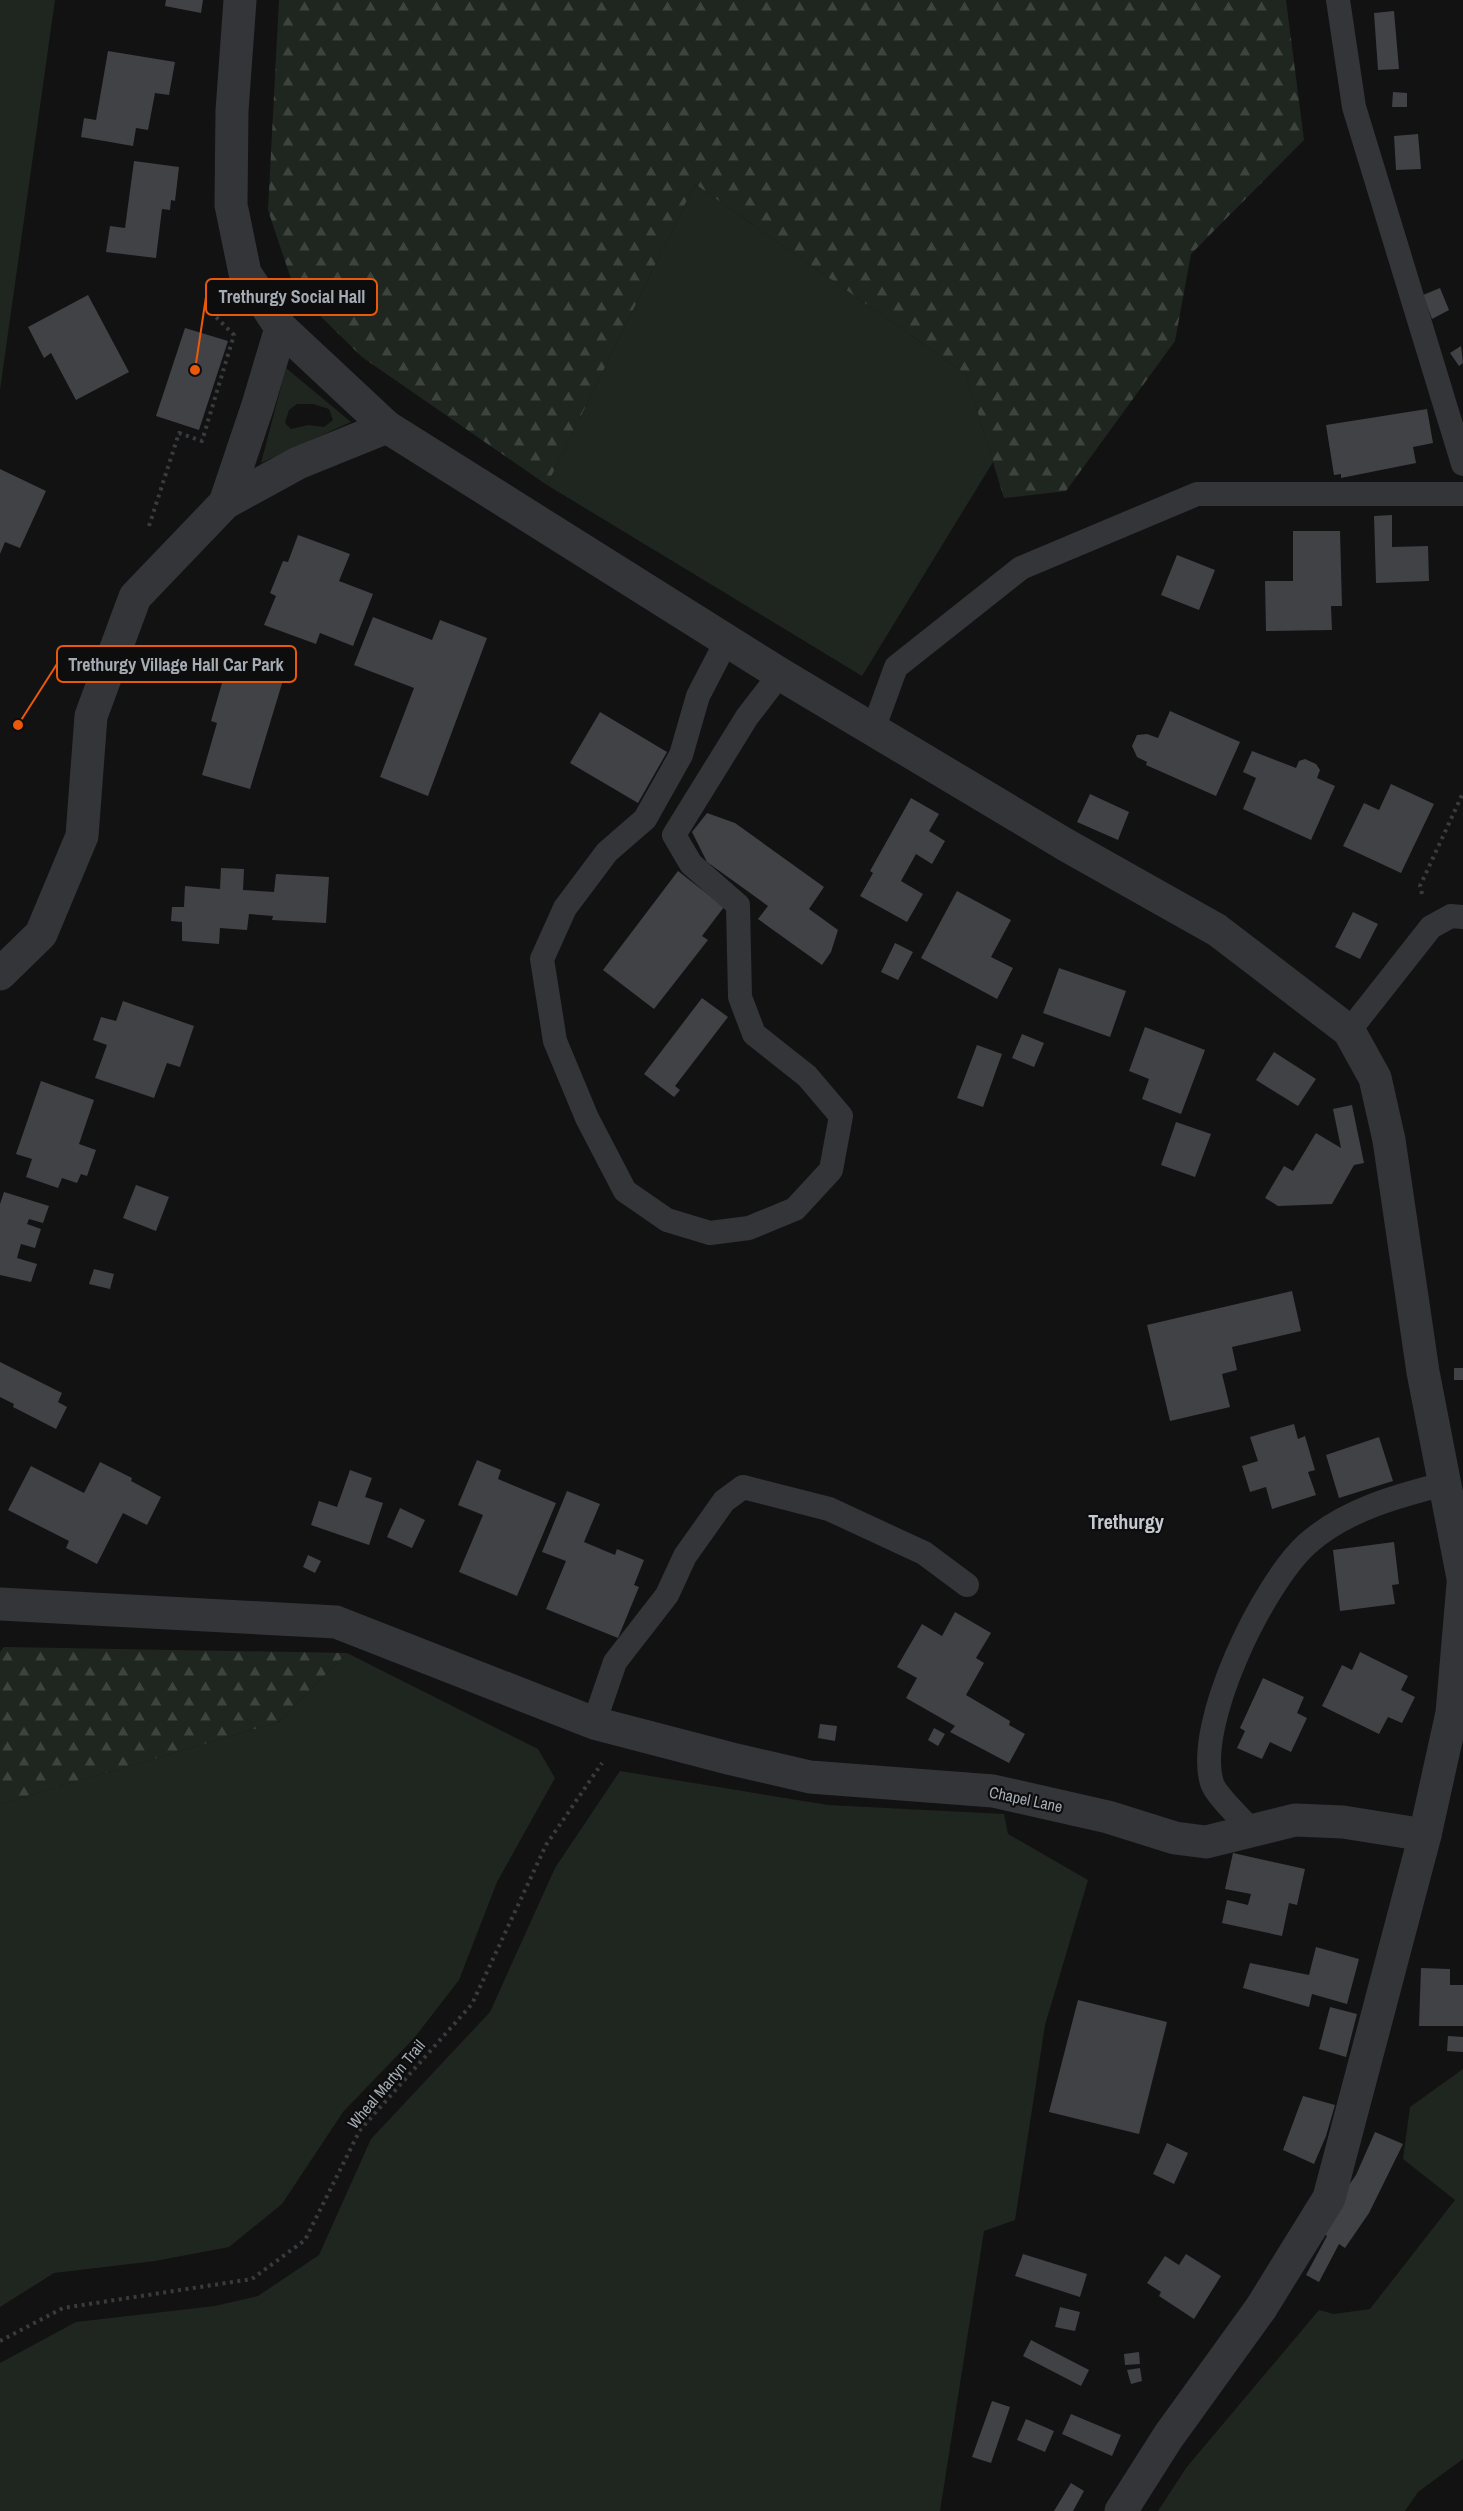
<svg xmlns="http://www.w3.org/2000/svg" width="1463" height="2511" font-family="'Archivo Narrow',sans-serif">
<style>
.green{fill:#1f261f;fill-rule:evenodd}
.forest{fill:url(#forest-firs)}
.building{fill:#414246}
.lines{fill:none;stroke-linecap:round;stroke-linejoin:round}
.path{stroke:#393c3f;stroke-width:4;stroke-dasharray:3 4.5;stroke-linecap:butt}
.service{stroke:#333538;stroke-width:24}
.minor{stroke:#333538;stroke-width:33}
.tertiary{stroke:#333538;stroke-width:33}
.labels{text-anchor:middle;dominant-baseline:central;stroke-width:4.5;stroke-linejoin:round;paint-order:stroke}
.street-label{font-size:16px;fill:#a4abb3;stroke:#0d0d0e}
.quarter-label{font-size:20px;font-weight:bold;fill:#c5c9d0;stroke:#0d0d0e}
.leader{fill:none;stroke:#e8590c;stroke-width:2}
.callout-dot{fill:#e8590c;stroke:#0d0d0e;stroke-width:2}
.callout{fill:#0d0d0e;stroke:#e8590c;stroke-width:2}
.callout-label{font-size:18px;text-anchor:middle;font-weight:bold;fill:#a4abb3}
</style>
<defs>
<pattern id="forest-firs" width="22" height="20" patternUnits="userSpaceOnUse" patternTransform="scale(1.5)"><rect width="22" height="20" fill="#1f261f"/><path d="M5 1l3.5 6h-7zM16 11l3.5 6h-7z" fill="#3d433d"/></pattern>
</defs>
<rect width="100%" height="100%" fill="#121213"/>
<path class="green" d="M0 0H55L0 390Z
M695 184 966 374 993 462 862 676 547 485Z
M286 368 351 422 261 463ZM297 404H313L329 409 333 420 324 427 308 425 291 429 285 423 289 410Z
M347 1653 538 1749 555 1778 497 1882 459 1980 415 2037 343 2112 282 2204 229 2247 155 2261 54 2273 0 2307V1804L279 1722Z
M620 1771 828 1805 1004 1814 1008 1834 1088 1880 1045 2025 1015 2220 984 2231 940 2511H0V2363L76 2322 215 2306 258 2296 319 2255 371 2139 490 2012 555 1868Z
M1463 2069V2459L1418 2492 1405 2511H1158L1186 2468 1319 2310 1334 2314 1370 2309 1455 2200 1403 2159 1410 2107Z"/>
<path class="forest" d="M279 0H1286L1304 140 1191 254 1175 341 1066 491 1004 498 966 374 695 184 547 485 362 357 295 291 268 210Z
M4 1647 347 1653 279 1722 0 1804V1652Z"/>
<path class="building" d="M166 0H203L201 13 165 6Z
M1394 11 1399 69 1378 70 1374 13Z
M108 51 175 62 169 95 155 93 148 130 136 128 133 146 81 137 84 118 96 120Z
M1393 92 1407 93V107H1392Z
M1418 134 1421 169 1396 170 1394 136Z
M134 161 179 167 175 201 171 200 170 210 162 209 156 258 106 252 110 226 125 228Z
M1440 288 1449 310 1432 319 1423 295Z
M88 295 129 372 76 400 51 353 44 358 28 327Z
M185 328 228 341 199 430 156 416Z
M1461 346 1463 363 1459 366 1450 353Z
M1427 409 1433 443 1413 447 1416 463 1341 478V474L1334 475 1326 425Z
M0 469 46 491 20 548 5 542 0 554Z
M1392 515V547L1428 546 1429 581 1376 583 1374 516Z
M1293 531H1340L1342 606H1331L1332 630 1266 631 1265 581H1293Z
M298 535 350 554 339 581 373 594 353 646 320 633 316 644 264 625 276 596 270 593 283 561 288 562Z
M1177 555 1215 570 1199 610 1161 595Z
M373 617 432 640 440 620 487 638 428 796 380 777 414 688 354 665Z
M231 652 287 667 250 789 202 775 217 723 211 721Z
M1170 711 1240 742 1216 796 1146 765 1147 762 1137 757 1132 746 1137 735 1147 734 1158 738Z
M600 712 667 752 638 803 570 763Z
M1252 751 1296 768 1299 761 1305 759 1316 764 1320 770 1317 778 1335 786 1311 840 1243 809 1256 778 1243 772Z
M1391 784 1434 804 1401 873 1343 846 1364 803 1379 810Z
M1090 794 1129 812 1118 840 1077 822Z
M911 798 939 814 929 831 945 841 932 864 916 854 901 881 923 894 907 922 860 896 873 873 870 871Z
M707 813 735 823 824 887 809 909 838 930 831 952 822 965 758 919 768 906 707 862 692 832Z
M221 868 244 869 243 890 274 892 276 874 329 877 326 923 272 920 273 916 249 914 247 930 220 928 219 944 182 941V922L171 921 172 907H184L185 886 220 889Z
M678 871 724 907 702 936 708 940 654 1009 603 970Z
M957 891 1011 920 991 957 1013 968 997 999 921 958Z
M1353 912 1378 924 1360 959 1335 947Z
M895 943 913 952 898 980 881 972Z
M1059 968 1126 991 1110 1037 1043 1013Z
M702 998 728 1017 675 1086 680 1090 674 1097 644 1074Z
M123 1001 194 1026 180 1067 167 1063 154 1098 95 1078 107 1045 93 1040 101 1017 116 1021Z
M1145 1027 1205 1050 1181 1114 1142 1099 1149 1079 1129 1071Z
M1022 1034 1044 1043 1034 1067 1012 1058Z
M977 1045 1002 1054 983 1107 957 1098Z
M1274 1052 1316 1079 1298 1106 1256 1080Z
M41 1081 94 1100 79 1144 96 1150 87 1176 81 1174 77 1183 62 1178 58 1188 26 1177 32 1159 16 1154Z
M1352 1105 1364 1163 1354 1165 1332 1204 1278 1206 1265 1198 1284 1166 1293 1171 1316 1133 1341 1148 1333 1109Z
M1176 1122 1211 1134 1195 1177 1161 1165Z
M136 1185 169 1197 156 1231 123 1218Z
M4 1192 49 1206 43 1223 29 1219 27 1224 41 1229 35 1248 21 1244 17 1258 37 1264 31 1282 0 1275V1204Z
M94 1269 114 1274 110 1289 89 1284Z
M1292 1291 1301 1331 1232 1347 1237 1370 1222 1374 1230 1407 1170 1421 1147 1325Z
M0 1362 62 1393 58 1402 67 1407 56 1429 13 1407 14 1404 0 1397Z
M1454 1368H1463V1380H1454Z
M1294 1424 1298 1439 1305 1436 1315 1470 1308 1472 1316 1495 1272 1509 1266 1487 1250 1492 1242 1466 1258 1461 1250 1437Z
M1379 1437 1393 1481 1339 1498 1326 1455Z
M477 1460 501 1470 498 1479 556 1503 517 1596 459 1572 483 1515 458 1505Z
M100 1462 132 1478 131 1481 161 1497 147 1525 123 1513 97 1564 66 1548 69 1541 8 1510 31 1466 84 1493Z
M350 1470 372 1478 365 1497 383 1503 369 1545 311 1525 319 1501 337 1507Z
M567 1491 600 1504 584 1542 615 1555 617 1549 644 1560 634 1585 639 1587 618 1638 546 1609 566 1561 542 1552Z
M400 1508 425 1520 412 1548 387 1537Z
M1394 1542 1399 1584 1392 1585 1395 1604 1340 1611 1333 1550Z
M308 1555 321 1561 315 1573 303 1567Z
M955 1612 991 1633 976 1658 984 1663 966 1695 1010 1721 1009 1725 1025 1734 1009 1763 950 1732 955 1726 906 1698 917 1678 897 1667 922 1624 942 1636Z
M1360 1652 1408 1676 1401 1690 1415 1697 1402 1723 1388 1717 1379 1734 1322 1706 1342 1665 1352 1670Z
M1263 1678 1304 1697 1297 1713 1307 1718 1291 1752 1270 1742 1262 1759 1237 1748 1245 1731 1240 1728Z
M820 1724 837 1726 835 1741 818 1738Z
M934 1728 945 1734 938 1746 928 1740Z
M1233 1853 1305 1869 1297 1905 1289 1903 1282 1936 1222 1923 1227 1900 1248 1905 1251 1894 1225 1889Z
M1316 1947 1359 1959 1347 2004 1312 1994 1309 2007 1243 1988 1250 1963 1309 1975Z
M1421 1968 1450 1969V1985H1463V2026H1419Z
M1078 2000 1167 2022 1139 2134 1049 2112Z
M1330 2007 1357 2014 1346 2057 1319 2049Z
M1448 2036 1463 2037V2052L1447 2051Z
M1303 2096 1335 2105 1326 2136 1314 2164 1283 2150Z
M1375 2132 1403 2144 1369 2213 1345 2248 1339 2244 1319 2282 1306 2275 1327 2236 1318 2229 1356 2175Z
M1167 2143 1188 2153 1174 2184 1153 2174Z
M1023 2254 1087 2274 1080 2297 1015 2276Z
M1186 2254 1221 2276 1194 2319 1159 2296 1161 2292 1147 2283 1165 2256 1179 2265Z
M1060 2307 1080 2312 1075 2331 1055 2327Z
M1031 2340 1089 2370 1081 2386 1023 2356Z
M1139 2352 1140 2364 1125 2365 1124 2354Z
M1140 2368 1142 2381 1131 2384 1127 2370Z
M992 2401 1010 2407 991 2463 972 2457Z
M1071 2414 1121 2435 1112 2456 1062 2434Z
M1026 2419 1054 2431 1045 2452 1017 2440Z
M1071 2483 1084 2491 1073 2511H1054Z"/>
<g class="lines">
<path class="path" d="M149 526 179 433 202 441 234 335 214 315
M1422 894 1420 886 1463 793
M0 2341 63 2308 252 2279 305 2240 360 2130 472 2004 546 1845 602 1763"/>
<path class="service" d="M1338 0 1354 107 1463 464
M727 640 698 696 681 755 645 819 607 852 565 908 542 959 555 1041 587 1118 625 1191 667 1220 710 1233 749 1228 795 1209 831 1170 841 1116 807 1076 754 1034 740 997 738 905 691 864 674 835 747 717 780 674
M873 730 896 667 1021 568 1197 494H1463
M1349 1031 1431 927 1451 916 1463 917
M594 1723 615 1662 667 1595 685 1556 724 1501 743 1487 829 1509 924 1553 967 1585
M1253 1832C1244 1821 1216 1796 1212 1783 1194 1725 1263 1584 1307 1544 1345 1510 1397 1496 1444 1484"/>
<path class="minor" d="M225 503 258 405 281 328
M0 974 41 934 82 836 91 716 135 597 225 503 298 463 387 427
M0 1604 336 1622 594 1723 732 1759 810 1777 993 1791 1108 1817 1175 1838 1206 1842 1295 1820 1343 1822 1425 1835"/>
<path class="tertiary" d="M240 0 232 111 231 205 245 273 281 328 387 427 780 674 1066 845 1217 930 1349 1031 1375 1078 1389 1140 1423 1372 1463 1578
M1121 2511 1168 2437 1261 2308 1329 2198 1425 1835 1452 1713 1463 1584"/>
</g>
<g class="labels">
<g class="street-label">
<text transform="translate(1026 1799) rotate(12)">Chapel Lane</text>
<text transform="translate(386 2084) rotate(-50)">Wheal Martyn Trail</text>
</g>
<g class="quarter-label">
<text x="1126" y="1521">Trethurgy</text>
</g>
</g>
<path class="leader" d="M195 370L206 297M18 725L57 664"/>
<g class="callout-dot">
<circle cx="195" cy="370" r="6"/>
<circle cx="18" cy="725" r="6"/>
</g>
<g class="callout">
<rect x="206" y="279" width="171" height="36" rx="6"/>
<rect x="57" y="646" width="239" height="36" rx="6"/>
</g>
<g class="callout-label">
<text x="292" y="303">Trethurgy Social Hall</text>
<text x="176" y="671">Trethurgy Village Hall Car Park</text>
</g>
</svg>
